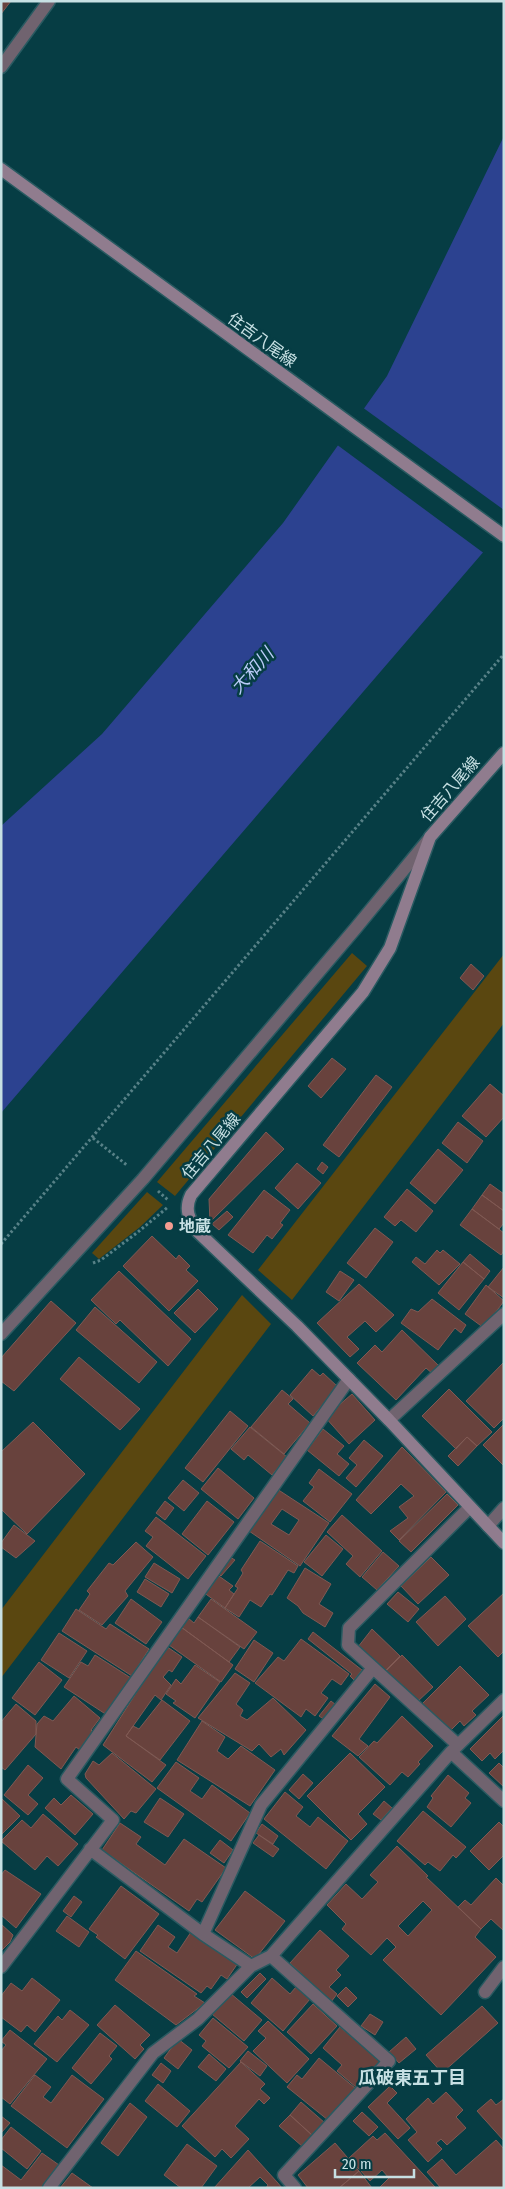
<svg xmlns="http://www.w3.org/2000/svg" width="505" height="2189" font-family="'Fira Sans Condensed','Noto Sans JP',sans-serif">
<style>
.green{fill:#5a4710}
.water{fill:#2c4290}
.pier{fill:#063d44}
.building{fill:#68423d;stroke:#805953;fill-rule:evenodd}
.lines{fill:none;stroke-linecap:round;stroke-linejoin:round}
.service-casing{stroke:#295a61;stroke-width:15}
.minor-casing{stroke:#295a61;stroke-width:15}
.secondary-casing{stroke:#295a61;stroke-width:15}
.path{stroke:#578187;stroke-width:3;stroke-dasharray:2.5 2.5;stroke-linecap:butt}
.service{stroke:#70636f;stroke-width:12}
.minor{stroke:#70636f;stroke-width:12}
.secondary{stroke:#907c8e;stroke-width:12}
.poi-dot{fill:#f59c90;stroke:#063d44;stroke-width:2}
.labels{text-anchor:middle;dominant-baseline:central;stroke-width:5;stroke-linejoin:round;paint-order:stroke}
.street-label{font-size:16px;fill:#c7e0e3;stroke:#063d44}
.poi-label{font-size:16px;font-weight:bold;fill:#c7e0e3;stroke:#063d44;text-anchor:start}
.water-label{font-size:18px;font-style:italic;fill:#bbccf9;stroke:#063d44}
.neighbourhood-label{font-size:18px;font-weight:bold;fill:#c7e0e3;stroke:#063d44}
</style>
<rect width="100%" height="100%" fill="#063d44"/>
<path class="green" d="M352 953 367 966 175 1196 157 1182Z
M504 954V1023L292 1300 258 1270Z
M147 1192 163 1205 140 1227 99 1259 92 1253Z
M242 1295 271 1324 1 1678V1610Z"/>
<path class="water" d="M504 136V528L1 1113V826L102 734 283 523 387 376Z"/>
<path class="pier" d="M362 407 504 510V532L485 554 336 444Z"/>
<path class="building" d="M1 1H11L1 14Z
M471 964 484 976 473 990 460 978Z
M332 1058 346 1069 321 1098 308 1086Z
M376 1075 392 1087 339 1157 323 1145Z
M490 1084 504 1096V1117L486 1137 462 1116Z
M458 1122 483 1141 467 1163 442 1143Z
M266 1132 284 1149 210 1222 209 1199Z
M438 1149 463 1170 435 1204 410 1183Z
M322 1162 328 1167 323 1174 317 1169Z
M297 1163 321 1183 298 1209 275 1188Z
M490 1184 504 1194V1211L482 1195Z
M407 1189 433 1211 416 1232 401 1220 395 1226 384 1217Z
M264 1190 290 1210 280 1223 283 1225 272 1239 267 1235 253 1253 228 1235Z
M482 1195 504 1211V1223L499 1229 472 1209Z
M472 1209 504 1233V1251L501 1255 460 1225Z
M227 1211 233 1217 219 1230 212 1224Z
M375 1228 393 1242 366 1278 347 1263Z
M152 1236 176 1259 179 1255 190 1266 186 1270 198 1281 169 1311 123 1266Z
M437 1250 440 1253 443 1250 460 1264 439 1285 412 1262 416 1257 425 1264Z
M470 1254 490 1271 484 1279 463 1262Z
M463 1262 484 1279 459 1310 438 1293Z
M504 1267V1298L488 1287Z
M119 1271 191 1339 168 1366 120 1320 116 1324 91 1300Z
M340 1271 354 1280 339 1301 326 1292Z
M359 1284 394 1315 376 1332 365 1321 347 1337 359 1349 350 1357 317 1323Z
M486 1285 504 1301 484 1328 465 1314Z
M198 1289 218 1309 195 1333 174 1313Z
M432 1299 466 1325 461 1333 455 1328 438 1350 401 1323 411 1309 418 1312Z
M51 1301 76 1323 14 1391 1 1381V1358Z
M95 1307 157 1362 139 1383 76 1330Z
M402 1330 440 1367 433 1374 426 1368 396 1400 357 1363 375 1345 382 1352Z
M79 1357 140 1409 120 1430 60 1379Z
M504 1362V1418L494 1428 466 1401Z
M312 1369 320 1376 323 1373 338 1387 313 1416 290 1395Z
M449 1389 492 1432 477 1446 467 1437 456 1449 422 1416Z
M282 1390 293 1399 288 1404 310 1423 284 1454 251 1427Z
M352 1394 375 1420 349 1444 325 1417Z
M230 1411 248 1426 203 1482 185 1468Z
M33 1422 85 1474 27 1534 1 1509V1452Z
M504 1424V1466L483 1445Z
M250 1427 287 1457 272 1475 248 1455 244 1460 231 1449Z
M323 1429 344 1446 337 1454 349 1464 339 1476 307 1450Z
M467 1437 477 1446 458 1466 448 1456Z
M364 1440 383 1456 356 1487 346 1478 357 1465 349 1458Z
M402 1447 446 1492 399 1540 390 1531 408 1518 399 1507 414 1496 401 1484 371 1514 356 1500Z
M218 1468 254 1498 238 1519 201 1489Z
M319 1469 352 1494 330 1522 303 1501 314 1487 309 1483Z
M183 1480 199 1493 184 1511 168 1498Z
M277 1489 329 1523 300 1566 249 1531ZM282 1509 299 1520 289 1535 271 1524Z
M447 1494 458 1505 411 1552 399 1541Z
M165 1501 174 1508 165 1520 156 1513Z
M207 1501 234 1522 208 1555 182 1534Z
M342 1515 382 1551 360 1577 346 1564 353 1556 327 1532Z
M156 1517 206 1556 188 1579 146 1546 153 1537 145 1531Z
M14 1525 35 1541 16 1558 1 1547V1543Z
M326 1535 343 1549 322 1576 304 1562Z
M260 1541 298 1566 294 1573 288 1570 272 1595 270 1594 261 1607 250 1600 239 1617 225 1608 238 1588 235 1586 243 1573 241 1570Z
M136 1542 153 1557 125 1591 128 1596 102 1625 79 1610 90 1594 87 1591 109 1563 113 1565Z
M383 1552 399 1566 377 1590 362 1577Z
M228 1556 235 1560 221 1576 215 1570Z
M431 1557 449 1575 418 1604 401 1586Z
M154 1563 180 1579 172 1593 145 1577Z
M305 1568 331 1584 319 1604 333 1613 325 1627 303 1613 298 1606 287 1598Z
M216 1574 233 1586 229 1590 234 1594 225 1608 203 1592Z
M145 1579 169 1594 161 1607 137 1592Z
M398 1592 419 1609 408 1622 387 1604Z
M504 1593V1651L498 1657 468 1626Z
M445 1596 466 1619 438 1646 416 1622Z
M131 1599 162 1622 146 1644 115 1623Z
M211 1599 257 1632 244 1649 198 1617Z
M76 1609 106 1629 110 1624 149 1649 132 1676 62 1631Z
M198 1617 240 1647 229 1662 181 1627 188 1618 194 1623Z
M181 1627 233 1665 221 1682 169 1645Z
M372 1629 400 1656 385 1671 358 1647Z
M313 1632 362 1670 354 1680 350 1676 352 1674 308 1639Z
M59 1633 87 1651 69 1678 41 1660Z
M301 1639 349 1674 341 1685 332 1679 321 1693 328 1698 315 1716 306 1709 301 1717 255 1683 278 1657 284 1661Z
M254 1640 273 1653 254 1682 235 1669Z
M166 1646 182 1657 172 1672 169 1670 163 1677 171 1685 161 1700 155 1695 126 1736 166 1765 152 1782 103 1745Z
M95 1655 131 1678 107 1715 64 1687 81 1662 88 1666Z
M402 1655 433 1687 416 1703 385 1672Z
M39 1662 62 1680 35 1715 12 1698Z
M195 1665 220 1682 195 1718 173 1703 176 1701 166 1694 176 1679 181 1684Z
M460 1666 489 1695 472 1711 476 1715 464 1726 460 1721 448 1733 421 1705Z
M235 1673 250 1683 236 1704 243 1710 240 1716 247 1720 273 1698 306 1730 284 1755 281 1749 271 1757 259 1744 252 1751 198 1718Z
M375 1684 390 1697 359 1739 368 1746 358 1756 332 1736Z
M74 1696 100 1718 91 1730 96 1735 80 1750 76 1747 61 1769 35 1747 37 1724 44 1716 53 1721Z
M162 1700 190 1721 160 1760 126 1736 133 1726 139 1729Z
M331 1701 336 1705 325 1720 319 1716Z
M16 1704 36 1721V1734L5 1770 1 1767V1722Z
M504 1715V1750L495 1759 490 1753 482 1761 470 1749Z
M402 1716 433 1746 418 1762 420 1764 408 1777 402 1772 390 1785 359 1757 374 1741 377 1743Z
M202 1721 225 1737 217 1751 228 1759 241 1746 275 1770 250 1806 177 1760Z
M112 1753 156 1789 136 1813 131 1811 124 1819 86 1778 85 1774 93 1761 99 1765Z
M350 1753 385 1787 358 1814 367 1824 351 1840 307 1796Z
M176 1762 199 1778 190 1791 202 1799 212 1785 250 1813 231 1841 157 1788Z
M499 1763 504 1768V1787L489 1773Z
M28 1765 43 1778 28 1795 38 1804 28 1815 4 1795Z
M303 1774 313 1783 299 1799 289 1790Z
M448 1775 469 1793 465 1798 471 1803 451 1827 427 1807 433 1798 431 1796Z
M285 1792 303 1807 296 1816 310 1827 318 1817 348 1841 326 1869 264 1819Z
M71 1795 93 1814 75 1835 45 1808 54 1798 61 1805Z
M1 1798 20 1816 1 1835Z
M160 1798 184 1814 168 1837 144 1822Z
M384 1801 392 1808 381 1820 373 1814Z
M423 1811 466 1847 456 1858 453 1855 440 1871 428 1862 425 1865 397 1841Z
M43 1814 78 1844 58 1866 47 1856 35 1870 1 1841 22 1820 31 1828Z
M499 1822 504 1827V1855L489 1870 470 1851Z
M120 1823 141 1837 136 1844 165 1865 184 1839 226 1868 202 1902 197 1899 189 1911 102 1850Z
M262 1824 278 1836 273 1844 256 1833Z
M259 1835 279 1849 273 1857 253 1843Z
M220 1840 233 1850 224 1863 210 1853Z
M397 1846 428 1876 426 1877 481 1929 475 1937 496 1957 441 2015 383 1960 396 1947 387 1938 371 1955 342 1929 346 1924 327 1905 346 1884 362 1899 378 1882 370 1875ZM423 1901 432 1910 408 1936 398 1926Z
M5 1870 41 1894 16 1928 1 1915V1875Z
M496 1878 504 1886V1931L491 1919 481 1929 458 1907 465 1900 471 1905Z
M121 1886 159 1914 125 1959 96 1937 98 1935 89 1929Z
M245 1891 285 1921 255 1959 215 1930Z
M74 1896 82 1902 71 1917 63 1911Z
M67 1916 89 1932 79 1947 56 1931Z
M1 1924 13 1935 10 1942 1 1951Z
M158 1925 175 1937 168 1947 177 1953 191 1932 238 1963 227 1979 221 1975 211 1989 207 1986 201 1993 140 1951Z
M320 1930 349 1956 336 1970 341 1975 329 1987 337 1994 331 2002 290 1963Z
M136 1951 197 1994 194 1996 205 2003 176 2025 115 1980Z
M260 1973 266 1979 247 1998 241 1992Z
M32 1978 60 2000 35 2032 27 2025 21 2032 1 2017V1996L11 1983 22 1991Z
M272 1978 290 1994 296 1987 310 1999 283 2031 251 2003Z
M346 1987 357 1998 348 2007 337 1996Z
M230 1993 262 2020 244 2041 212 2014Z
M313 2004 337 2026 311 2054 287 2032Z
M115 2005 150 2035 140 2045 144 2049 135 2059 97 2025Z
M482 2006 498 2023 442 2073 426 2055Z
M70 2010 89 2025 57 2062 34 2044 58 2016 62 2020Z
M370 2014 383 2022 375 2035 361 2026Z
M213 2018 248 2047 229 2068 202 2046 206 2041 199 2035Z
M268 2021 309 2059 287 2083 253 2051 266 2038 258 2031Z
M340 2027 380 2061 357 2088 337 2071 342 2065 323 2048Z
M10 2030 47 2059 10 2104 1 2097V2051L6 2045 1 2041Z
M100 2033 117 2046 109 2056 112 2059 91 2084 72 2068Z
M406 2037 416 2049 399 2063 389 2052Z
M178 2039 192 2050 178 2069 164 2058Z
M248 2051 267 2066 260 2076 240 2061Z
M209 2054 226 2069 216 2081 198 2067Z
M319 2058 355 2088 328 2120 287 2087 297 2075 302 2079Z
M241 2062 265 2084 260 2089 270 2098 264 2104 259 2099 235 2126 249 2139 231 2158 222 2149 215 2157 182 2126Z
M161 2063 171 2071 163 2083 152 2075Z
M35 2075 51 2087 43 2097 51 2103 72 2075 104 2099 67 2148 11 2106Z
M158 2084 190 2111 177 2127 145 2101Z
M390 2086 397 2093 387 2103 410 2128 398 2139 368 2107Z
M446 2092 463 2110 456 2117 466 2128 447 2145 441 2139 436 2143 442 2149 428 2162 408 2140 417 2132 406 2119 428 2098 433 2104Z
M491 2099 496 2105 504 2099V2141L477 2111Z
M301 2102 325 2123 313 2136 290 2115Z
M130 2103 147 2117 118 2156 101 2143Z
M362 2112 378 2127 369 2136 353 2121Z
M290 2115 313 2136 303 2147 279 2126Z
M1 2116 10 2123 1 2133Z
M11 2127 41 2151 27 2169 1 2148V2140Z
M385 2133 435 2187 434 2188H379L389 2178 382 2170 370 2181 349 2158 373 2136 377 2140Z
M496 2140 504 2149V2188H441L427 2172 442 2159 456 2175Z
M335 2143 359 2171 339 2188H308L298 2175Z
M187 2144 217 2166 201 2188H181L164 2175Z
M248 2150 277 2182 282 2188H266L268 2185 260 2177 248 2188H214Z
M42 2153 59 2165 41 2188H1V2165L21 2180Z
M359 2171 372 2188H339Z
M72 2173 93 2188H60Z"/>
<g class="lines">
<defs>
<path id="service" d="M485 1992 504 1967"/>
<path id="minor" d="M1 67 49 1
M1 1334 143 1179 355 929 429 839
M389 1420 504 1314
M488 1526 504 1508
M458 1745 348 1645 349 1628 470 1507
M451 1752 504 1801
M90 1849 203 1934 251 1966
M203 1934 261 1805 373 1668
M271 1956 389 2061 284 2175 295 2188
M1 1967 113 1820 67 1779 349 1379
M49 2188 153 2053 198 2019 251 1966 271 1956 451 1752 504 1700"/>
<path id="secondary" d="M1 169 504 536
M504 753 430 837 390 948 363 992 191 1195C184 1210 189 1219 198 1232L297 1326 389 1420 504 1543"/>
</defs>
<use href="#service" class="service-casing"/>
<use href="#minor" class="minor-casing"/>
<use href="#secondary" class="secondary-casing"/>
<path class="path" d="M93 1138 128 1166
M158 1191 168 1200
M1 1244 504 654
M93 1263 101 1260 138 1232 168 1207"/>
<use href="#service" class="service"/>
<use href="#minor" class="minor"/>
<use href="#secondary" class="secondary"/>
</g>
<circle class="poi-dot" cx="169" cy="1226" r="5"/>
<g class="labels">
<g class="street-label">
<text transform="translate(262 340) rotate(36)">住吉八尾線</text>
<text transform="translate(450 789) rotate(-49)">住吉八尾線</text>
<text transform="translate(211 1146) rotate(-50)">住吉八尾線</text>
</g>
<g class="poi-label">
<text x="179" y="1226">地蔵</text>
</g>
<g class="water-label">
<text transform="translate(252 671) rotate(-48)">大和川</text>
</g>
<g class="neighbourhood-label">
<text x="412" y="2078">瓜破東五丁目</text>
</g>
</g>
<rect width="505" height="2189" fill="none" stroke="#c7e0e3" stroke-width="5"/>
<path d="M335 2169v8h79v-8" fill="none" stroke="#c7e0e3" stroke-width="2.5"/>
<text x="342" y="2169" font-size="15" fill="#c7e0e3" stroke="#063d44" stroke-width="4" paint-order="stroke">20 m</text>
</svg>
